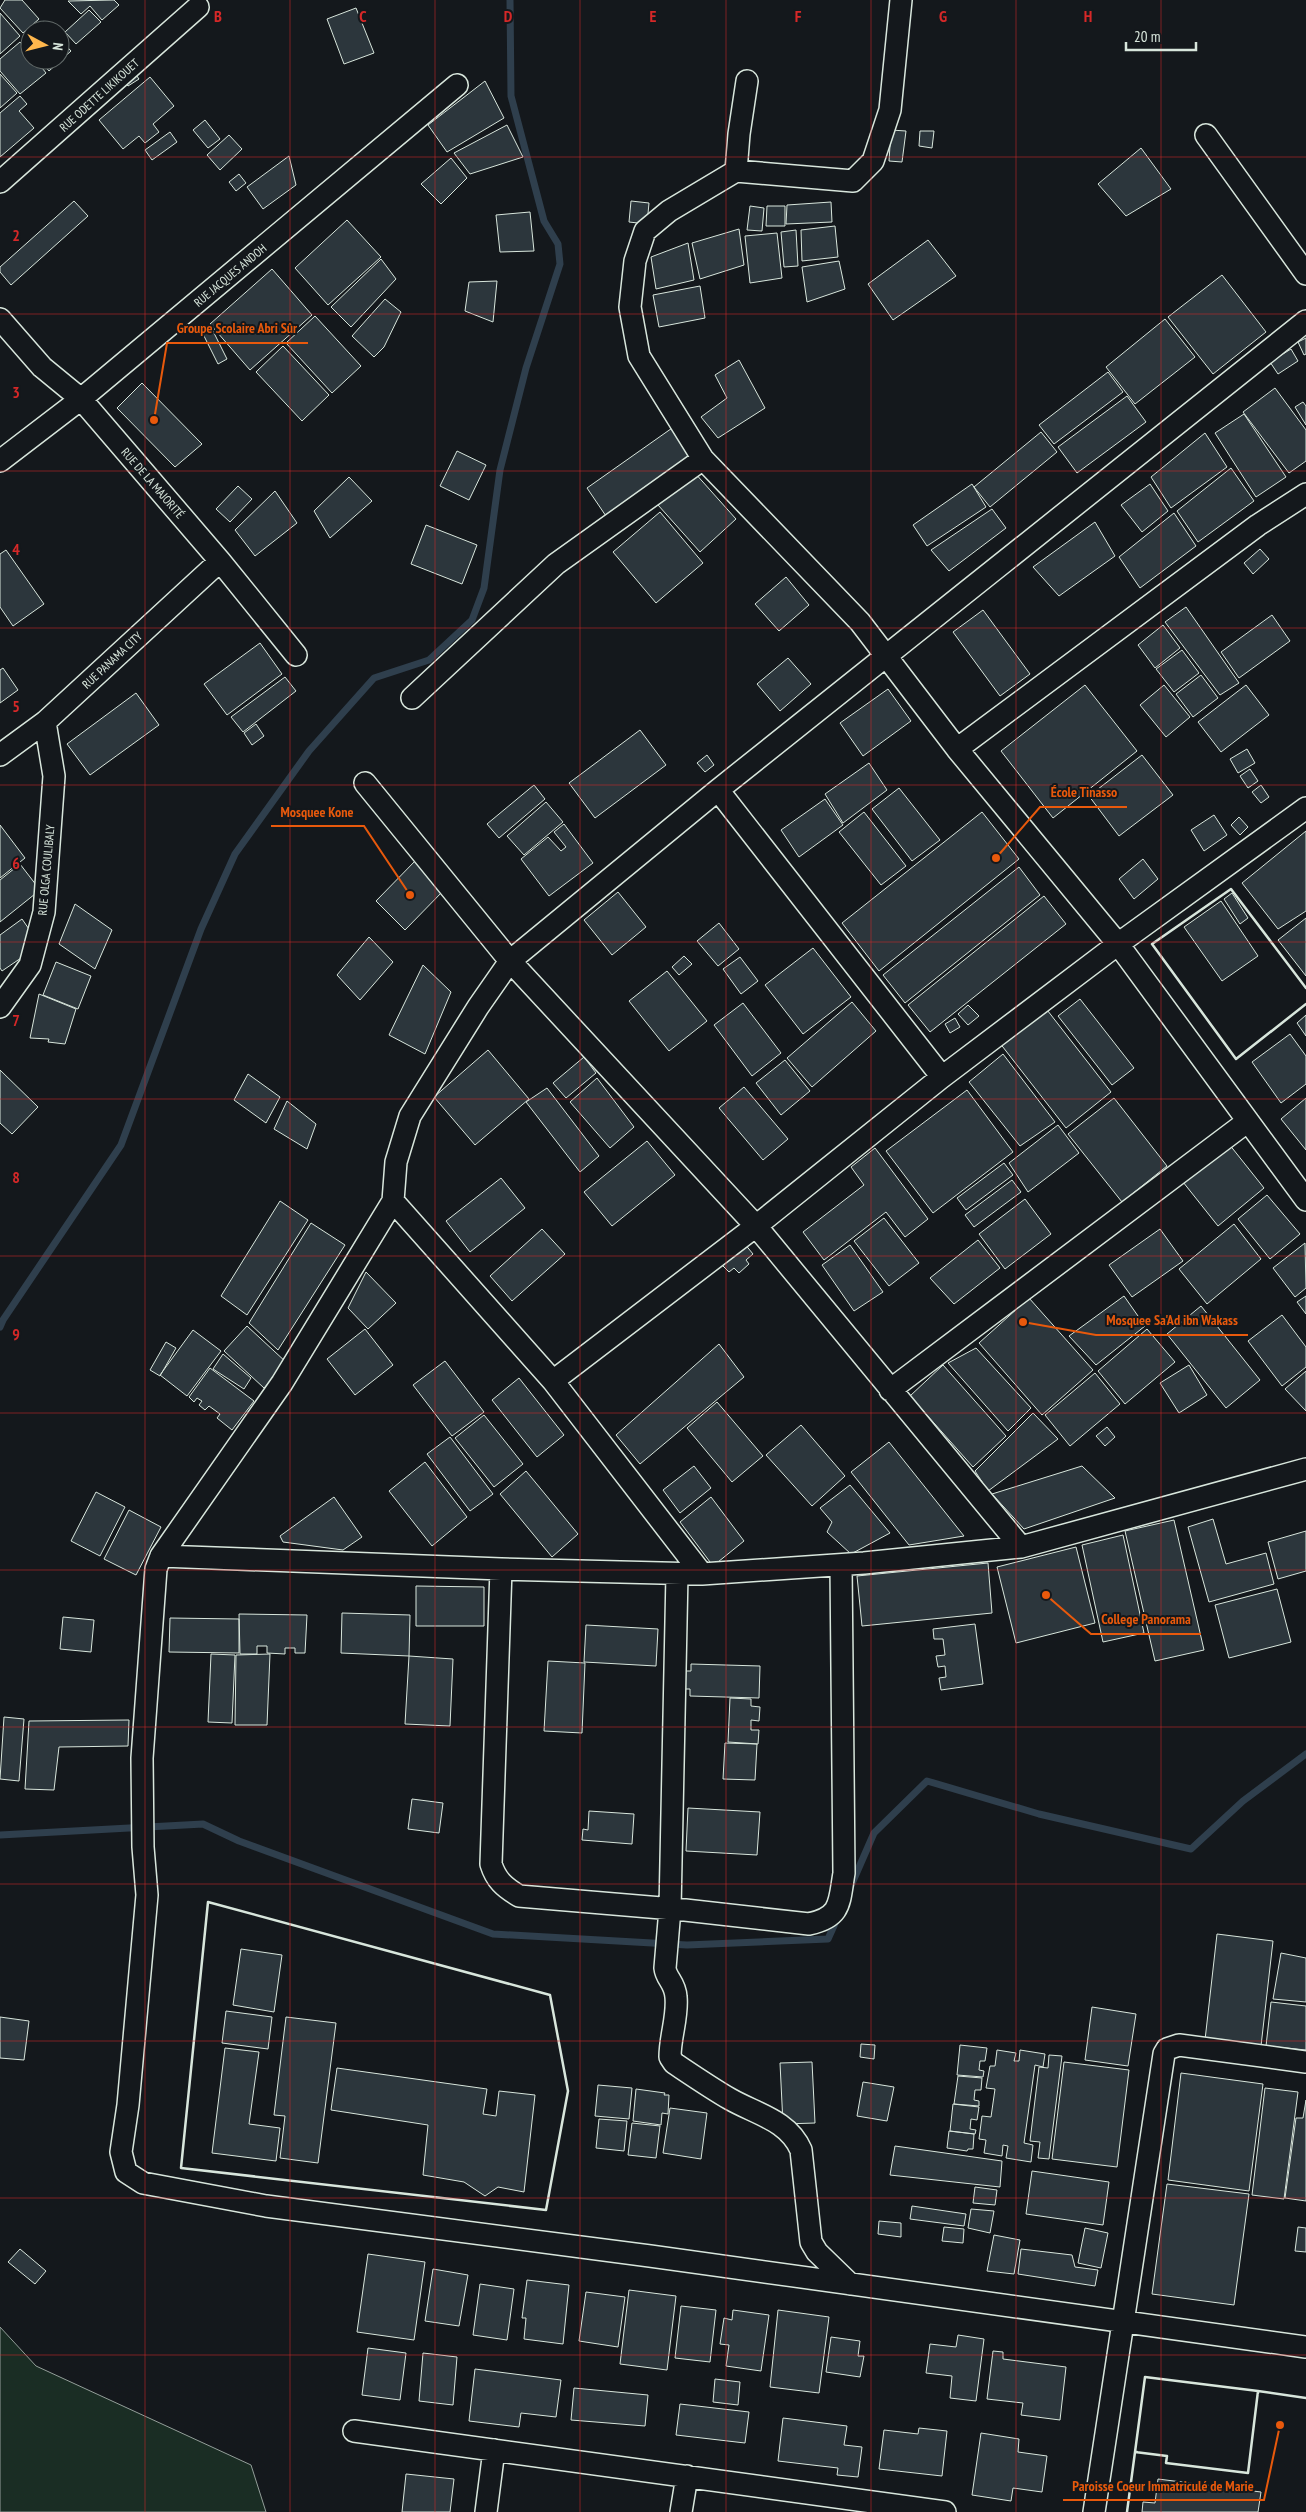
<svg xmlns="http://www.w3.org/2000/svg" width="1306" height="2512" font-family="'PT Sans Narrow',sans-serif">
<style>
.green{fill:#1a2d24;stroke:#939e99}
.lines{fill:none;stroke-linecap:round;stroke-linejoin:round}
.stream{stroke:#2f3f4d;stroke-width:7}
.building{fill:#2c363c;stroke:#d8e6dc}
.street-casing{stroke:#d8e6dc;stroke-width:24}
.street{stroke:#14181c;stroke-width:21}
.wall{stroke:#d8e6dc;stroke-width:2.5}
.grid{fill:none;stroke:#d62828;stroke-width:1;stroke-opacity:0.55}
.labels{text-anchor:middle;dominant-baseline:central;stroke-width:4;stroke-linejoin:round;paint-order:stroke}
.street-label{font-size:12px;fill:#d8e6dc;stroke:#14181c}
.grid-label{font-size:16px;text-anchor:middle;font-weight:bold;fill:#d62828;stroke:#14181c;stroke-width:4;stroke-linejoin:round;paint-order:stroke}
.leader{fill:none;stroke:#e8590c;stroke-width:2}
.callout-dot{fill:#e8590c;stroke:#14181c;stroke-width:2}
.callout-label{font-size:14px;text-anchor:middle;font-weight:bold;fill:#e8590c;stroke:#14181c;stroke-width:4;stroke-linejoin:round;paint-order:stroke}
</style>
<rect width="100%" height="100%" fill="#14181c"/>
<path class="green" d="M0 2327 36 2366 251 2465 266 2512H0Z"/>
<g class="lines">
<path class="stream" d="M0 1327 3 1320 121 1145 201 929 235 854 309 751 374 678 429 660 472 620 484 588 500 470 526 368 560 264 558 244 544 221 511 96 510 0
M0 1835 203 1824 239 1841 493 1934 687 1945 828 1939 837 1919
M850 1888 874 1833 927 1781 1039 1814 1191 1849 1243 1801 1306 1754"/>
</g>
<path class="building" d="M5 0H22L39 19 23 33 0 8Z
M114 0 119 5 102 20 90 6 81 14 68 1Z
M356 8 374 53 344 64 327 19Z
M89 10 101 22 76 44 65 32Z
M0 13 20 36 0 54Z
M44 21 52 30H34Z
M60 39 71 51 49 71 40 60H60Z
M20 42 30 53V60H36L46 73 20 94 0 71V59Z
M131 68 139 79 128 86 120 75Z
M0 74 17 93 0 108Z
M150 77 174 106 153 124 159 132 145 143 139 136 123 149 99 120Z
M485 81 504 118 447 152 428 125Z
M20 96 27 104 19 111 34 128 0 157V113Z
M205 120 220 139 208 148 193 130Z
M507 125 523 157 470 174 454 153Z
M891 130 906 131 902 162 889 161Z
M920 131H934L932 148 919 146Z
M170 132 177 142 152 160 145 150Z
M229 135 242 149 220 170 207 155Z
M1141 148 1171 189 1126 216 1098 184Z
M289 156 296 185 263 209 247 187Z
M451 158 467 178 441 204 421 184Z
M239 174 246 183 236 191 229 182Z
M74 201 88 216 11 285 0 272V267Z
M631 201 649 203 647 224 629 222Z
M831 202 832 222 786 224 787 205Z
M750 206 764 208 762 231 747 230Z
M767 206H785V226H766Z
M530 212 534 251 500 252 496 215Z
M347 220 381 257 328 305 295 268Z
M835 226 838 257 802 261 801 230Z
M739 229 744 265 700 279 692 243Z
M796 230 798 266 784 267 781 232Z
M777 233 782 278 750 283 745 236Z
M928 240 956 276 893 320 868 284Z
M688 243 694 280 656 289 651 257Z
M381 259 396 279 351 327 331 307Z
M839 261 845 289 807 302 802 267Z
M272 269 312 315 250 370 210 324Z
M1222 275 1266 332 1213 374 1168 317Z
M497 281 493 322 465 311 469 282Z
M700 286 705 318 659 327 653 295Z
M385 299 401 312 384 347 374 357 352 336Z
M315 316 361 366 332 393 286 343Z
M1165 319 1195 357 1135 404 1106 367Z
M212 329 227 359 218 364 203 334Z
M1306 338V354L1304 355 1298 342Z
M283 346 329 395 302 421 256 372Z
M1291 349 1298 361 1278 374 1270 362Z
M739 360 765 408 718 438 701 417 727 398 715 375Z
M1108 372 1123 392 1054 444 1039 425Z
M142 383 202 444 175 467 117 408Z
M1275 388 1306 430V461L1289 473 1243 412Z
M1127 396 1146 422 1077 473 1058 447Z
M1303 402 1306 406V425L1295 407Z
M1244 414 1286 477 1256 497 1215 433Z
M675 426 696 457 608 519 587 488Z
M1041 432 1057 452 990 507 974 487Z
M1205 433 1227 467 1171 508 1151 477Z
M457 451 486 465 469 500 440 486Z
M1231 468 1254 501 1198 542 1177 511Z
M694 472 736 519 700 552 658 505Z
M349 477 372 501 330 538 314 511Z
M972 484 986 507 927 546 913 525Z
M1150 484 1168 511 1142 532 1121 505Z
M238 486 252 499 230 522 216 509Z
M275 491 297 523 255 556 235 530Z
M992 509 1006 528 949 571 931 550Z
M660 512 703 563 656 603 613 552Z
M1174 513 1196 546 1140 588 1119 557Z
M1095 522 1115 556 1059 596 1033 567Z
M426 525 477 545 462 584 411 564Z
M1260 549 1269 559 1253 574 1244 563Z
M6 550 44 604 13 626 0 607V554Z
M786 577 809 605 779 631 755 604Z
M1186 607 1239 683 1220 695 1165 622Z
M983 610 1030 674 1000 696 953 632Z
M1272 615 1290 641 1239 678 1221 652Z
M1163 625 1180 648 1155 668 1138 645Z
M260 643 282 674 227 715 204 684Z
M1182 650 1199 673 1174 692 1156 669Z
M788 658 811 684 780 711 757 684Z
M3 668 18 690 0 703V670Z
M1201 675 1218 698 1193 717 1176 694Z
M285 677 296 691 243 732 231 717Z
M1085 685 1137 751 1053 818 1001 751Z
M1164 685 1190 717 1166 737 1140 705Z
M1246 685 1269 715 1221 752 1198 722Z
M888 689 911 721 863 756 840 723Z
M136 693 159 725 90 775 67 744Z
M256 724 264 736 252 745 244 733Z
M640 730 666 765 595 818 569 783Z
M1247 749 1255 763 1238 773 1230 759Z
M707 755 714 765 705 772 697 763Z
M1142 755 1173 795 1119 836 1089 796Z
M869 763 887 790 843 823 825 794Z
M1250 769 1258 781 1248 788 1240 776Z
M534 785 545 799 499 838 487 824Z
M1261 785 1269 797 1261 803 1252 792Z
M899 788 940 840 912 861 872 809Z
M825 799 843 825 799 857 781 830Z
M546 802 563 822 524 855 507 836Z
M864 812 906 866 881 885 839 832Z
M982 812 1019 859 879 971 842 923Z
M1214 815 1227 835 1204 851 1191 830Z
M1239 817 1248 827 1240 835 1231 825Z
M564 824 593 863 549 896 521 859 548 837 561 851 566 847 554 832Z
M0 825 25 858 0 878Z
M1306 831V911L1278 929 1242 883Z
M417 859 445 889 405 930 376 901Z
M1143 859 1158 879 1134 899 1119 879Z
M20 864 40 890 0 922V880Z
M1019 867 1040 895 905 1003 883 975Z
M618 892 646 927 612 955 584 920Z
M1232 893 1248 918 1240 924 1224 899Z
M1044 896 1066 924 930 1032 908 1005Z
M1221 901 1258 956 1222 981 1184 927Z
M75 904 112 930 95 969 59 944Z
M1306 918V976L1278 940Z
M22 919 40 945 2 971 0 968V935Z
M719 923 739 949 718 966 697 941Z
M369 937 393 962 360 1000 337 975Z
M813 948 851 997 803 1034 765 985Z
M684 956 692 964 679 975 672 967Z
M740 957 758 981 741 994 723 969Z
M56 962 91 976 78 1009 43 995Z
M423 965 451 992 425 1054 389 1035Z
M667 971 707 1021 669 1051 629 1001Z
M39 994 76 1009 65 1044 48 1042 49 1039 30 1038Z
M1080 999 1134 1068 1112 1085 1058 1016Z
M852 1002 876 1031 812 1087 787 1058Z
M743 1003 781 1053 752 1076 714 1025Z
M968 1005 979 1016 968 1025 958 1014Z
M1044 1006 1111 1092 1066 1128 999 1042Z
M1306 1015V1036L1297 1023Z
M955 1018 960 1027 950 1033 945 1024Z
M1290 1034 1306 1056V1084L1281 1103 1252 1062Z
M488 1050 529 1099 475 1145 434 1097Z
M1003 1054 1055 1122 1020 1146 969 1082Z
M584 1057 596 1073 566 1098 553 1083Z
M785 1060 810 1091 781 1115 756 1083Z
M0 1070 38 1107 12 1134 0 1123Z
M248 1074 280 1097 266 1123 234 1100Z
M597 1078 634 1127 610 1148 570 1102Z
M744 1087 788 1139 763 1160 719 1108Z
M547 1088 599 1156 580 1172 526 1102Z
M967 1090 1013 1152 933 1213 886 1151Z
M1114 1098 1167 1166 1122 1202 1068 1134Z
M1306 1098V1150L1281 1119Z
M287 1101 316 1124 307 1149 274 1129Z
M1058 1125 1079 1153 1028 1192 1009 1163Z
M647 1141 675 1175 612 1226 584 1192Z
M1229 1144 1264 1188 1218 1226 1183 1182Z
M875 1148 928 1219 905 1237 886 1212 824 1260 803 1232 864 1185 851 1167Z
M1004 1163 1013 1175 966 1210 957 1198Z
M501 1178 525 1208 470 1252 446 1221Z
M1012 1180 1021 1192 974 1227 965 1215Z
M1267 1195 1300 1234 1270 1259 1238 1219Z
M1025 1199 1051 1234 1005 1269 979 1234Z
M280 1201 308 1220 247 1315 221 1296Z
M884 1218 919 1263 889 1286 854 1241Z
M311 1223 345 1245 278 1350 249 1323Z
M1234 1224 1261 1259 1207 1304 1179 1269Z
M542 1229 565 1254 512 1301 490 1276Z
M1160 1229 1183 1261 1132 1297 1109 1265Z
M978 1240 1000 1268 954 1304 930 1278Z
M744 1243 753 1254 746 1260 749 1264 739 1273 734 1268 729 1272 720 1263Z
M1305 1243 1306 1288 1295 1297 1273 1268Z
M850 1245 883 1292 854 1311 822 1265Z
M366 1272 396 1303 368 1329 348 1308Z
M1124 1296 1145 1326 1096 1365 1069 1336Z
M1306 1296V1314L1297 1302Z
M1029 1298 1093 1370 1042 1415 979 1343Z
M1201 1306 1260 1380 1226 1408 1167 1334Z
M1282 1315 1306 1347V1367L1282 1386 1248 1341Z
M247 1326 287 1363 264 1388 224 1351Z
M365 1329 393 1365 355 1395 327 1359Z
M1147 1329 1175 1362 1125 1404 1098 1371Z
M193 1330 221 1351 187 1396 160 1375Z
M166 1342 176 1348 160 1376 150 1370Z
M719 1344 744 1377 640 1464 616 1435Z
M976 1348 1031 1408 1008 1431 948 1363Z
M223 1354 251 1378 244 1389 213 1369Z
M445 1361 484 1412 452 1436 413 1385Z
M943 1365 1006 1436 973 1467 910 1396Z
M1189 1365 1207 1395 1179 1413 1160 1383Z
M210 1368 254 1401 232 1430 217 1418 220 1414 209 1406 205 1410 199 1405 202 1401 197 1398 194 1402 189 1397Z
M1306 1371V1411L1285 1389Z
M1095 1373 1120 1404 1070 1446 1045 1415Z
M519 1378 564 1435 537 1457 492 1400Z
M717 1402 763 1456 732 1482 687 1428Z
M1033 1413 1058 1439 988 1491 975 1471Z
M484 1415 523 1464 494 1487 455 1438Z
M801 1425 845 1476 812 1506 766 1455Z
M1107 1427 1115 1437 1105 1446 1096 1436Z
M450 1437 493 1494 470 1511 427 1454Z
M889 1442 964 1536 909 1545 851 1472Z
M425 1462 467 1517 432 1546 389 1491Z
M694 1466 711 1488 680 1513 663 1490Z
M1082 1466 1115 1498 1024 1529 992 1494Z
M526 1471 578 1534 552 1557 500 1494Z
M850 1485 890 1533 851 1554 827 1532 832 1522 820 1508Z
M96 1492 125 1507 100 1556 71 1541Z
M334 1497 362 1537 343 1550 283 1542 280 1536Z
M711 1497 744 1541 713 1566 680 1522Z
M129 1510 161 1527 136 1575 104 1559Z
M1213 1519 1226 1564 1266 1553 1274 1584 1209 1602 1188 1527Z
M1174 1520 1204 1650 1155 1661 1125 1531Z
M1306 1531V1571L1278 1579 1268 1542Z
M1123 1535 1144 1633 1103 1642 1082 1545Z
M1076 1547 1095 1623 1016 1643 997 1567Z
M988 1563 992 1613 862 1626 857 1576Z
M416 1586 484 1587V1626H416Z
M1277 1589 1291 1642 1229 1658 1215 1605Z
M342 1613 410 1615 409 1656 341 1653Z
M239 1614 307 1615 305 1653H295V1648H285V1654L267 1653V1646H257V1654H240Z
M63 1617 94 1620 91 1652 60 1649Z
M170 1618 239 1619V1653L169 1652Z
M975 1624 983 1684 941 1690 939 1678 946 1677 945 1666 938 1667 936 1656 945 1655 943 1639H934L933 1629Z
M586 1625 658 1629 656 1666 584 1662Z
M211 1654 235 1655 232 1723 208 1722Z
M270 1654 267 1725H235L236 1655Z
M409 1656 453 1659 450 1726 405 1724Z
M548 1661 585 1663 582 1733 544 1731Z
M691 1664 760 1666 759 1698 690 1696V1689H683V1671H691Z
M730 1698 751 1699V1706L760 1707 759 1721 751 1720V1730H759L758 1744 728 1742Z
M4 1717 24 1719 19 1781 0 1779Z
M129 1720 128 1746 59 1747 54 1790 25 1789 29 1721Z
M725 1743 757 1744 755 1780 723 1779Z
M412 1799 443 1803 439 1833 408 1829Z
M688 1808 760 1812 757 1855 686 1851Z
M589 1811 634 1814 632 1844 582 1840 583 1829 588 1830Z
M1217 1934 1273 1941 1261 2046 1205 2040Z
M241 1949 282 1955 274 2012 233 2005Z
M1281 1953 1306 1958V2002L1273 1999Z
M1271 2002 1306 2006V2050L1266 2046Z
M1092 2007 1136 2014 1128 2066 1085 2060Z
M226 2011 272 2017 268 2049 222 2043Z
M0 2017 29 2021 24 2060 0 2058Z
M286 2017 336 2023 318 2163 280 2158 285 2116 274 2115Z
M861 2044 875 2045 874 2059 860 2057Z
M960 2045 987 2048 985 2061H980L979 2070 984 2071 983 2077 957 2075Z
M225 2048 259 2052 249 2124 280 2128 276 2161 212 2153Z
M997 2050 1016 2053 1014 2061H1019L1020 2050 1045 2054 1043 2067 1035 2065 1024 2143 1033 2145 1031 2162 1006 2158 1008 2146 1003 2145 1002 2156 984 2153 986 2140 979 2139 982 2116 991 2117 995 2089 986 2088 990 2066H995Z
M1049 2055 1062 2056 1049 2159 1038 2158 1040 2142 1030 2141 1039 2067 1048 2068Z
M812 2062 815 2123 783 2124 780 2063Z
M1064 2062 1129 2070 1117 2167 1052 2159Z
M337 2068 487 2089 483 2114 496 2116 499 2091 535 2095 524 2192 498 2187 485 2196 464 2182 423 2175 428 2125 331 2110Z
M1181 2073 1263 2084 1249 2191 1168 2180Z
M958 2076 982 2078 981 2090H975L974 2100 979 2101V2106L954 2104Z
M863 2082 894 2087 887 2121 857 2116Z
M598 2085 632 2088 629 2119 595 2116Z
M1265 2088 1298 2092 1284 2199 1252 2195Z
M636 2089 665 2093 664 2095H669L668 2114 662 2113 661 2125 633 2121Z
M1306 2100V2201L1285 2198 1296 2118H1303Z
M953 2104 979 2107 977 2120 971 2119 970 2129 976 2130 975 2134 950 2131Z
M670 2108 707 2113 701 2159 663 2153Z
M599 2119 627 2121 624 2151 596 2148Z
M632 2123 660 2126 656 2158 628 2155Z
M949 2131 974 2134 973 2149H968L967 2151 947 2148Z
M895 2146 1002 2161 1000 2187 890 2175Z
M1032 2171 1109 2182 1103 2225 1026 2214Z
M1167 2184 1249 2194 1234 2305 1152 2294Z
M975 2187 997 2190 995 2205 973 2203Z
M912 2206 966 2214 964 2226 910 2219Z
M971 2209 994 2211 990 2233 968 2228Z
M879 2221 901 2223V2237L878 2234Z
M944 2227 964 2229 963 2243 942 2241Z
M1298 2227 1306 2228V2252L1295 2251Z
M1085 2228 1108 2233 1101 2268 1078 2263Z
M994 2235 1020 2240 1014 2274 987 2271Z
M20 2249 46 2271 35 2284 8 2262Z
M1021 2249 1072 2255 1075 2267 1098 2270 1095 2286 1018 2274Z
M368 2254 425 2262 414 2340 357 2332Z
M433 2269 468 2275 459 2326 425 2321Z
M527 2280 569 2285 563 2344 524 2339 526 2318H522Z
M480 2284 514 2289 507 2340 473 2335Z
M629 2290 676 2296 667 2370 620 2364Z
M586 2292 625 2297 618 2347 579 2341Z
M681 2306 716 2310 710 2362 675 2358Z
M733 2310 769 2315 761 2371 726 2366 729 2345 720 2344 724 2318 732 2320Z
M778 2310 829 2317 819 2393 770 2387Z
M958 2335 984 2339 976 2401 950 2398 952 2376 926 2373 930 2344 956 2347Z
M831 2337 860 2341 858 2356H864L860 2377 826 2372Z
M368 2348 406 2353 400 2400 362 2395Z
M993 2351 1003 2352V2359L1066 2367 1060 2420 1021 2415 1023 2403 987 2399Z
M423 2353 457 2357 453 2405 419 2401Z
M475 2369 561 2380 556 2417 521 2413 519 2427 469 2421Z
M715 2379 740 2382 738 2405 713 2402Z
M574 2388 648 2395 645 2426 571 2420Z
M680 2404 749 2412 745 2443 676 2435Z
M783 2418 847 2426 844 2445 862 2447 858 2477 837 2475 838 2468 778 2461Z
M919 2428 947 2431 942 2476 879 2469 884 2430 918 2434Z
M981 2433 1019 2439 1018 2452 1047 2456 1042 2492 1013 2488 1011 2501 972 2495Z
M406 2474 454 2479 450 2512H402Z
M1158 2479 1261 2492 1258 2512H1142L1143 2502 1155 2503Z"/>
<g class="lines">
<defs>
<path id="street" d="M747 81 739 134 736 171 669 211 645 231 635 261 630 307 639 356 703 459 860 622 957 749 1118 944 1306 1200
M1206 135 1306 274
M736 171 853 181 873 161 890 110 901 0
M0 182 198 7
M0 319 42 367 81 399 220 561 296 655
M0 461 81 399 457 85
M412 698 556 564 703 459
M957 749 1258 525 1306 494
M0 755 45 722 220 561
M365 783 510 961 756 1226 1021 1547
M718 790 942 1077
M0 1007 30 965 44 912 54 776 45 722
M393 1201 396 1162 410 1116 478 1007 510 961 718 790 1306 321
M553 1381 393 1201 282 1383 161 1556 156 1569 142 1758 143 1847 147 1895 128 2105 121 2152 126 2172 143 2183 266 2206 650 2256 1306 2347
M890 1390 1248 1121
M161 1556 501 1569 702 1574 864 1563 1021 1547 1306 1469
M501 1569 491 1864C496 1880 504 1887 519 1896L685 1910 809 1924C842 1917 839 1902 844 1873L841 1565
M677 1574 670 1909 665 1968C666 1979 675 1982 676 1997 678 2017 670 2036 670 2057L674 2063C692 2075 711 2088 730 2099 756 2114 788 2120 801 2150L811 2242 817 2252 850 2284
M702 1574 553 1381 756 1226 942 1077 1118 944 1306 808
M354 2431 945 2512
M486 2512 494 2450
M681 2512 687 2476
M1094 2512 1164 2054 1167 2049 1179 2045 1306 2062"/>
</defs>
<use href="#street" class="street-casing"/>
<use href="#street" class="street"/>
<path class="wall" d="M1306 988 1231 889 1152 944 1236 1059 1306 1004
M208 1902 550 1995 568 2091 546 2210 181 2168Z
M1145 2377 1258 2391 1248 2473 1166 2463 1167 2456 1135 2452Z
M1258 2393V2391L1306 2398
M1127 2512 1135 2452H1137"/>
</g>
<path class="grid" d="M145 0V2512M290 0V2512M435 0V2512M580 0V2512M726 0V2512M871 0V2512M1016 0V2512M1161 0V2512M0 157H1306M0 314H1306M0 471H1306M0 628H1306M0 785H1306M0 942H1306M0 1099H1306M0 1256H1306M0 1413H1306M0 1570H1306M0 1727H1306M0 1884H1306M0 2041H1306M0 2198H1306M0 2355H1306"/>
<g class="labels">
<g class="street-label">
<text transform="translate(99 95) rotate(-42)">RUE ODETTE LIKIKOUET</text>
<text transform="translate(230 275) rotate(-40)">RUE JACQUES ANDOH</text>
<text transform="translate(153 483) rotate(49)">RUE DE LA MAJORITÉ</text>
<text transform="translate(112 660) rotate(-43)">RUE PANAMA CITY</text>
<text transform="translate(46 870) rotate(-85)">RUE OLGA COULIBALY</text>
</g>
</g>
<g class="grid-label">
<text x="218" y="22">B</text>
<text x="363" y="22">C</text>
<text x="508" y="22">D</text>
<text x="653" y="22">E</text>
<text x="798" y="22">F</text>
<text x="943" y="22">G</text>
<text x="1088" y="22">H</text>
<text x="16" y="241">2</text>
<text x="16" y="398">3</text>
<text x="16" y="555">4</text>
<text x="16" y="712">5</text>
<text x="16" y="869">6</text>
<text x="16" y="1026">7</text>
<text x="16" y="1183">8</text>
<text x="16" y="1340">9</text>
</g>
<path class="leader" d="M154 420L167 343H308M996 858L1040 807H1127M410 895L364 826H271M1023 1322L1096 1335H1248M1046 1595L1091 1634H1201M1280 2425L1264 2500H1063"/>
<g class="callout-dot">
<circle cx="154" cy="420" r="5"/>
<circle cx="996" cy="858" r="5"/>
<circle cx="410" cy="895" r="5"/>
<circle cx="1023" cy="1322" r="5"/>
<circle cx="1046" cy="1595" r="5"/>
<circle cx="1280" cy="2425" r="5"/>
</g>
<g class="callout-label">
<text x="237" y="333">Groupe Scolaire Abri Sûr</text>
<text x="1084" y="797">École Tinasso</text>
<text x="317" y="817">Mosquee Kone</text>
<text x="1172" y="1325">Mosquee Sa'Ad ibn Wakass</text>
<text x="1146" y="1624">College Panorama</text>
<text x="1163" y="2491">Paroisse Coeur Immatriculé de Marie</text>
</g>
<g transform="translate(45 45) rotate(97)"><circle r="24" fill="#14181c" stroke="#626a69"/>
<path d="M0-4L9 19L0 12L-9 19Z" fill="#ffb74d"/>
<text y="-8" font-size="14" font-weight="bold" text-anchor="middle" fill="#d8e6dc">N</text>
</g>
<path d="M1126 42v8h70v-8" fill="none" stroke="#d8e6dc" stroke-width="2.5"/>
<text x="1134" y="42" font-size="15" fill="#d8e6dc" stroke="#14181c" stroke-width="4" paint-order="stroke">20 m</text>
</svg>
